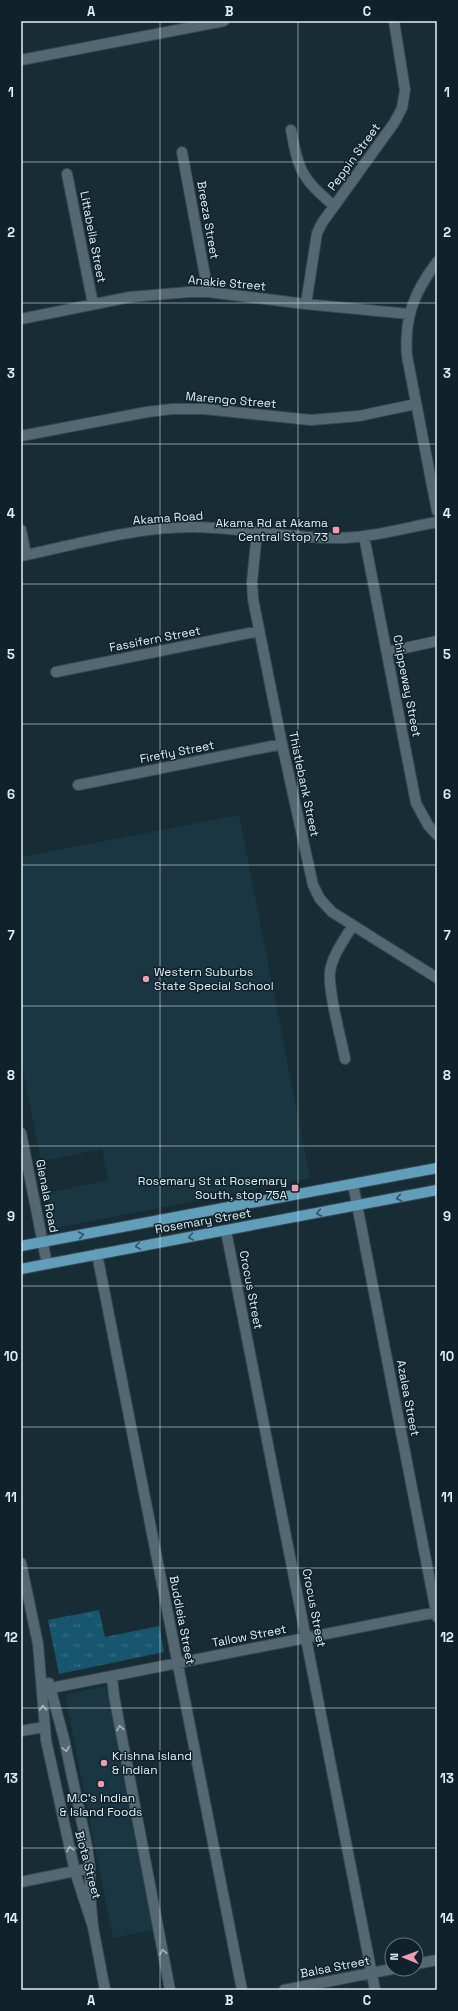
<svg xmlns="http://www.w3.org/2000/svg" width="458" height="2011" font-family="'Space Grotesk',sans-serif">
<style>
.built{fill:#1a3643}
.grass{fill:url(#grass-tufts)}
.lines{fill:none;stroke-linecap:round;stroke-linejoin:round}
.minor-casing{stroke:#394851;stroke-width:12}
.major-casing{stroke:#394851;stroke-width:12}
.minor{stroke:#536873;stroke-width:10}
.major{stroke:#619eba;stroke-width:10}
.oneway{stroke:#305464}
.oneway2{stroke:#a2b2ba}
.grid{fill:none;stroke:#e2eef4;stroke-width:1;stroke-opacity:0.55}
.poi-dot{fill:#f29ab0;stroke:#0f222b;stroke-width:1.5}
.labels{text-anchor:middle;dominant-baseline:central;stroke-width:3;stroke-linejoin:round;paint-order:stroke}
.street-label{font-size:12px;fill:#e2eef4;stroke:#0f222b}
.poi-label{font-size:12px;fill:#e2eef4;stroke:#0f222b;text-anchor:end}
.neatline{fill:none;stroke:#e2eef4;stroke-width:1.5}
.grid-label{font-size:13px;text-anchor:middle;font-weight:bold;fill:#e2eef4}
</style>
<defs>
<pattern id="grass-tufts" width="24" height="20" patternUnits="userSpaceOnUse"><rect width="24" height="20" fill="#18556e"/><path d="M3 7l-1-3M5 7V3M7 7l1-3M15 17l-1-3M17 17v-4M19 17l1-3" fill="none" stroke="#396e83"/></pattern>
</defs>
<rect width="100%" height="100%" fill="#182c35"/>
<path class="built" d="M239 815 310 1178 56 1228 47 1193 108 1180 102 1149 41 1161 21 1059V857Z
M106 1686 153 1930 113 1938 65 1695Z"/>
<path class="grass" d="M99 1610 105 1637 159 1626 164 1652 59 1674 48 1620Z"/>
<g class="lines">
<defs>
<path id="minor" d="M21 60 224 21
M291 130C299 173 302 178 334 206
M182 152 208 292
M67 174 93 304
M437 262C414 292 404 318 407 356L437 511
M306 304 317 233 322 223 394 123 402 108 405 90 394 21
M21 319 130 297 189 292H208L306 304 409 314
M21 436 147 412 172 409H204L311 420 359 416 416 404
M21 530 26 555
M257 532 252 582 253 599 282 744 313 885 320 899 332 912 437 978
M364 536 416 803 428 825 437 835
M21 556C74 545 136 527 191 527 239 527 287 538 336 538 370 538 404 528 437 522
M387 652 437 641
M56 672 259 631
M78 785 282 744
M345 1059C341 1037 328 993 330 972 332 955 345 939 353 925
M21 1133 47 1264
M353 1184 437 1617
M226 1231 375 1990
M97 1254 242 1990
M21 1563 38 1644 46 1740 75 1872 93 1927
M112 1676 114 1696 170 1990
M49 1683 64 1739 87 1846 90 1868V1894L93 1927 105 1990
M43 1691 51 1688 437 1612
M21 1731 44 1727
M21 1882 90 1868
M416 1964 437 1960
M284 1990 392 1969"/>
<path id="major" d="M21 1246 437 1168
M21 1269 437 1190"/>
</defs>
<use href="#minor" class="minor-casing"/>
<use href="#major" class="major-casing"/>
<use href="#minor" class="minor"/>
<use href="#major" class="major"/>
</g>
<defs><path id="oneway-chevron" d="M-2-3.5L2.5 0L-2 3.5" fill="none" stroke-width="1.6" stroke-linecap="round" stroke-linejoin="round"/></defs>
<g class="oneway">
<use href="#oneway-chevron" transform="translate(399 1198) rotate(169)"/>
<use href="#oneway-chevron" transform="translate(319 1213) rotate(169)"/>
<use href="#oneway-chevron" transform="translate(81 1235) rotate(-11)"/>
<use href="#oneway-chevron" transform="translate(191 1237) rotate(170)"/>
<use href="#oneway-chevron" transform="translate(138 1246) rotate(170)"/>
</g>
<g class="oneway2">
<use href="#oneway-chevron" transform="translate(43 1708) rotate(-92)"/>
<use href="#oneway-chevron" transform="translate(120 1728) rotate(-101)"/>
<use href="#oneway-chevron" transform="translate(66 1749) rotate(78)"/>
<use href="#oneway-chevron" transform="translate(70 1849) rotate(-102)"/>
<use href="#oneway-chevron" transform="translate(163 1952) rotate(-101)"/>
</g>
<path class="grid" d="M160 21V1990M298 21V1990M21 162H437M21 303H437M21 444H437M21 584H437M21 724H437M21 865H437M21 1006H437M21 1146H437M21 1286H437M21 1427H437M21 1568H437M21 1708H437M21 1848H437"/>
<g class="poi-dot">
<rect x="332" y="526" width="8" height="8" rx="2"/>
<circle cx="146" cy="979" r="4"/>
<rect x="291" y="1184" width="8" height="8" rx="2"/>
<circle cx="104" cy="1763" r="4"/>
<circle cx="101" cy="1784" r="4"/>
</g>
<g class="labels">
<g class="street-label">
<text transform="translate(354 157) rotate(-54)">Peppin Street</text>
<text transform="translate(208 220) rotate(80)">Breeza Street</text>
<text transform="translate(93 237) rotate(79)">Littabella Street</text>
<text transform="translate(227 283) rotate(5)">Anakie Street</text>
<text transform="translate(231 400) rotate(5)">Marengo Street</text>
<text transform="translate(168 518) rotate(-4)">Akama Road</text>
<text transform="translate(155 639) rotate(-11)">Fassifern Street</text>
<text transform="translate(407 686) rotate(79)">Chippeway Street</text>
<text transform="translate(177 752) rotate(-11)">Firefly Street</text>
<text transform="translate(304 784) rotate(78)">Thistlebank Street</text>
<text transform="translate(47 1196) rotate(79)">Glenala Road</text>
<text transform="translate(203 1221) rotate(-10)">Rosemary Street</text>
<text transform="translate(251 1290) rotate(79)">Crocus Street</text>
<text transform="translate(408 1398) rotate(79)">Azalea Street</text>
<text transform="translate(314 1608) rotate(79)">Crocus Street</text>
<text transform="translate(182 1620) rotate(79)">Buddleia Street</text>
<text transform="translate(249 1636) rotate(-11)">Tallow Street</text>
<text transform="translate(88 1865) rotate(75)">Biota Street</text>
<text transform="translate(335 1967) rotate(-11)">Balsa Street</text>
</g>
<g class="poi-label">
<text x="328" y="523">Akama Rd at Akama<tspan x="328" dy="14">Central Stop 73</tspan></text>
<text x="154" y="972" text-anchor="start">Western Suburbs<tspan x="154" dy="14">State Special School</tspan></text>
<text x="287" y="1181">Rosemary St at Rosemary<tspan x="287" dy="14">South, stop 75A</tspan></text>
<text x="112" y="1756" text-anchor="start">Krishna Island<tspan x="112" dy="14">&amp; Indian</tspan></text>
<text x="101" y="1798" text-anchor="middle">M.C's Indian<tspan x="101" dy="14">&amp; Island Foods</tspan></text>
</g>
</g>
<rect width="458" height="2011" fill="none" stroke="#0f222b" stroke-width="44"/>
<g transform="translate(404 1957) rotate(271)"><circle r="19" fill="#0f222b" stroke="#63747b"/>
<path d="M0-3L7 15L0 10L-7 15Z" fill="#f29ab0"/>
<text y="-6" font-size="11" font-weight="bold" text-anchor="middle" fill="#e2eef4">N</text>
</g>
<rect x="22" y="22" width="414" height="1967" class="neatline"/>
<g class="grid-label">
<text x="91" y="16">A</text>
<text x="229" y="16">B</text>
<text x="367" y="16">C</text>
<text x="11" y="97">1</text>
<text x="447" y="97">1</text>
<text x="11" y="237">2</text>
<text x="447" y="237">2</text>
<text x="11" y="378">3</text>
<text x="447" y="378">3</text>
<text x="11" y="518">4</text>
<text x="447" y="518">4</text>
<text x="11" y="659">5</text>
<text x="447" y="659">5</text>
<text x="11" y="799">6</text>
<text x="447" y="799">6</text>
<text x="11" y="940">7</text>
<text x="447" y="940">7</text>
<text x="11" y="1080">8</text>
<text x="447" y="1080">8</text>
<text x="11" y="1221">9</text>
<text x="447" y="1221">9</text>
<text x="11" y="1361">10</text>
<text x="447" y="1361">10</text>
<text x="11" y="1502">11</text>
<text x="447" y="1502">11</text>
<text x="11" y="1642">12</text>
<text x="447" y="1642">12</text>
<text x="11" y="1783">13</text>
<text x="447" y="1783">13</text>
<text x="11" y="1923">14</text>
<text x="447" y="1923">14</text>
<text x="91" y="2005">A</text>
<text x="229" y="2005">B</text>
<text x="367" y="2005">C</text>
</g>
</svg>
